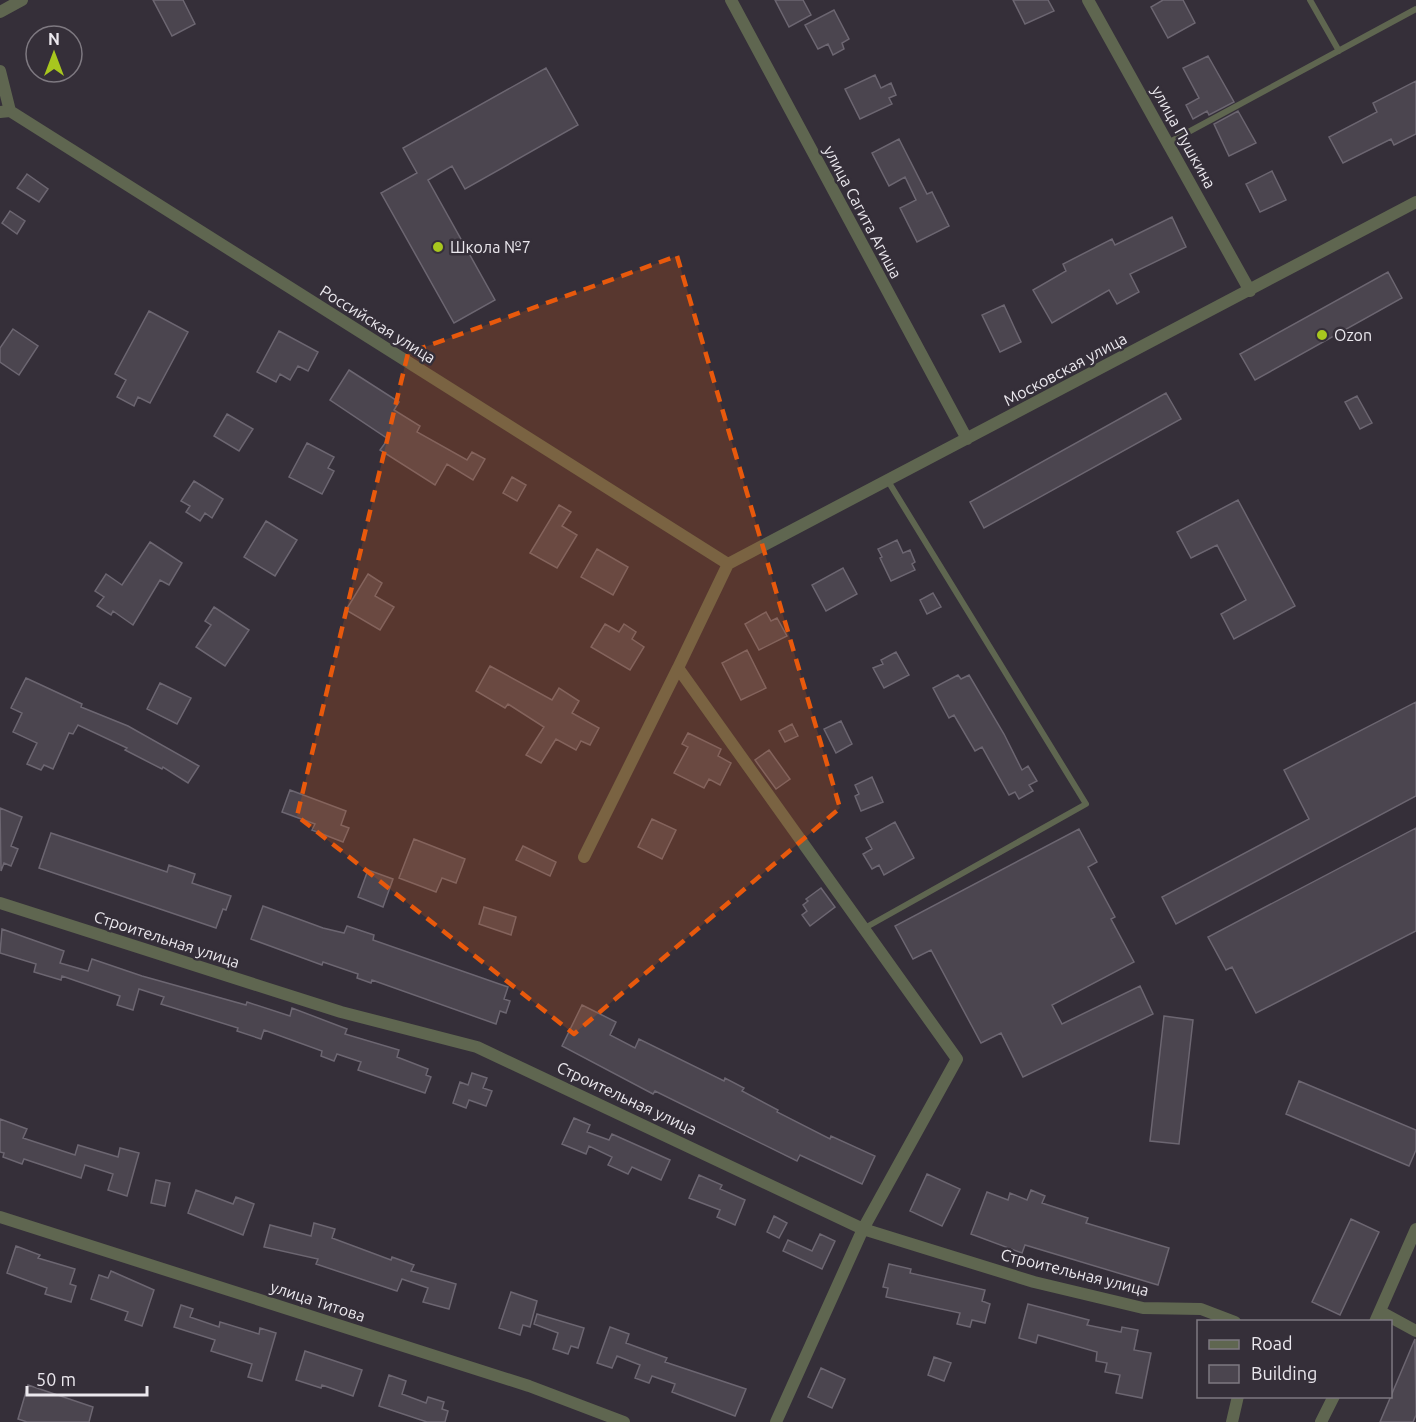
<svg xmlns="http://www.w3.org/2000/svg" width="1416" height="1422" font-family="Ubuntu,sans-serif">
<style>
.building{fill:#4b454f;stroke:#6c6671;stroke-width:1.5}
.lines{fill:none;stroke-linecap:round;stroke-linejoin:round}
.lane{stroke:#5f6650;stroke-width:6}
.street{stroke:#5f6650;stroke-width:12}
.marked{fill:#e8590c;fill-opacity:0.2;stroke:#e8590c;stroke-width:4.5;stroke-dasharray:12 8;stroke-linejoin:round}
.poi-dot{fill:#a8c71e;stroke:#352f39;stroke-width:2}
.labels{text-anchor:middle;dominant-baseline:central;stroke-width:5;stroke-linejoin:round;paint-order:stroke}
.street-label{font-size:16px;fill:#ebe8ee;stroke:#352f39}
.poi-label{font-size:16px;fill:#ebe8ee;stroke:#352f39;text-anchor:start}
</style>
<rect width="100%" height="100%" fill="#352f39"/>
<path class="building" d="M153 0H183L195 24 172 36Z
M775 0H803L811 15 789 27Z
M1013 0H1048L1054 11 1025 24Z
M1163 0H1183L1195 23 1168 38 1151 7Z
M834 10 849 39 842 43 844 49 833 55 828 44 818 49 805 25Z
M1208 56 1234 102 1209 115 1207 111 1193 119 1186 105 1199 98 1183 68Z
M546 68 578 125 465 189 452 166 428 180 495 300 454 323 381 193 417 173 403 148Z
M875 75 881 88 891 83 896 95 889 98 892 104 860 119 845 89Z
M1416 81V134L1394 145 1391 139 1343 163 1329 137 1377 112 1373 103Z
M1238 111 1256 143 1229 156 1214 124Z
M899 139 927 194 932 192 949 226 917 242 900 208 916 200 905 177 889 186 872 153Z
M1272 171 1286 200 1260 212 1246 184Z
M27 174 48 189 39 202 17 188Z
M10 211 25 221 17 234 2 223Z
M1172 217 1186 247 1130 274 1139 292 1117 304 1109 290 1052 323 1033 290 1066 271 1063 264 1112 239 1115 245Z
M1388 272 1402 298 1255 380 1240 354Z
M1004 305 1021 342 1000 352 982 315Z
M149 311 188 332 150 403 138 397 134 406 117 397 126 380 115 374Z
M13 329 38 346 19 375 0 362V348Z
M279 331 318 352 308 371 298 366 290 380 280 374 276 382 257 372Z
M349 370 399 402 394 410 420 426 417 432 467 460 472 452 485 459 473 480 447 464 435 485 380 450 388 439 330 400Z
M1166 393 1181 419 984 528 970 502Z
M1357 396 1372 423 1360 429 1345 402Z
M227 414 253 429 239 451 214 436Z
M307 443 334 457 328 468 334 471 322 494 289 477Z
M512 477 526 485 517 501 503 493Z
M194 481 223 499 212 518 205 513 200 521 186 512 190 506 181 501Z
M1238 500 1295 606 1234 639 1221 614 1246 600 1217 545 1191 558 1177 532Z
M559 505 571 512 562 526 577 535 557 568 530 553Z
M266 521 297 540 275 576 244 557Z
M897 540 903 553 910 550 915 562 912 564 915 570 891 581 880 558 882 557 878 549Z
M150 542 182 563 169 585 160 580 133 625 113 611 111 615 97 606 104 597 95 591 106 574 122 585Z
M597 549 628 567 613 595 581 577Z
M843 568 857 594 826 611 812 585Z
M368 574 382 583 375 596 394 607 380 630 346 610Z
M933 593 941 607 927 614 920 600Z
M214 607 249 630 225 666 196 647 211 625 205 621Z
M766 612 771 621 777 618 787 636 759 650 745 624Z
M605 624 619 632 624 624 636 632 632 639 644 647 630 670 591 647Z
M747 650 766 688 741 700 722 663Z
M896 652 909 675 884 688 873 668 883 664 881 660Z
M490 666 552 700 559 688 579 701 572 713 599 728 590 745 581 741 576 750 556 739 541 763 526 755 544 727 508 704 505 708 476 691Z
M958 675 961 679 969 675 1004 734 1022 770 1028 766 1037 781 1029 785 1033 791 1019 799 1015 792 1009 795 982 747 975 751 954 715 949 718 933 688Z
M26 678 82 704 81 707 128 726 199 766 188 783 163 767 162 769 125 750 127 748 78 725 73 734 69 733 53 769 44 765 41 770 27 764 37 743 13 732 22 713 11 708Z
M160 683 191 698 177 724 147 709Z
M1416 702V796L1176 924 1162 897 1309 819 1284 770Z
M841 721 852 744 836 753 824 729Z
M792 724 798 736 785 742 779 731Z
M688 733 721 749 718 756 731 763 720 785 709 779 704 788 674 773 688 747 682 744Z
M769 750 790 779 776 789 755 760Z
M872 777 883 802 861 811 855 796 859 794 855 785Z
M290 790 346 811 341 825 349 828 343 842 312 830 315 824 282 812Z
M0 808 22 817 11 846 18 849 11 866 4 863 1 871Z
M652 819 676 830 662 859 638 847Z
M895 822 914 858 884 875 879 865 872 869 863 854 872 849 866 838Z
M1416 828V931L1256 1013 1232 967 1226 970 1208 937Z
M1079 829 1097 862 1088 867 1115 917 1111 919 1134 962 1052 1005 1062 1024 1140 986 1153 1014 1023 1077 1001 1033 981 1043 931 950 913 959 895 926Z
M51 833 167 872 169 865 195 874 192 883 231 896 226 910 223 909 216 928 39 868Z
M414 839 465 859 456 883 442 878 436 892 399 878Z
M523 846 556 862 550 876 516 860Z
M368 870 393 879 383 907 358 897Z
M821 888 835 907 810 926 802 915 807 911 803 905 808 901 806 899Z
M263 906 323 928 344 933 347 926 374 935 373 940 508 987 504 999 510 1001 506 1013 500 1011 496 1024 372 980 371 983 357 978 358 974 323 962 322 965 251 939Z
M484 907 516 917 511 935 479 924Z
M2 929 64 951 60 963 88 971 92 959 142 976 246 1005 247 1002 290 1016 292 1008 347 1029 345 1034 399 1050 397 1057 428 1069 426 1075 431 1077 425 1093 358 1070 361 1062 337 1054 334 1061 321 1056 322 1051 264 1030 261 1039 237 1031 238 1028 161 1004 164 997 139 989 133 1010 117 1005 120 996 62 976 61 980 34 972 36 964 0 953Z
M582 1005 616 1022 610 1035 635 1048 639 1039 724 1081 725 1078 744 1088 742 1091 778 1110 777 1112 830 1139 831 1136 875 1156 862 1184 800 1155 797 1161 655 1091 653 1094 562 1046Z
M1164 1016 1193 1020 1179 1144 1150 1141Z
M472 1073 487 1078 483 1088 492 1091 486 1106 469 1100 466 1108 453 1103 460 1082 468 1085Z
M1299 1081 1416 1130V1150L1409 1166 1286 1114Z
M574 1118 590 1125 587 1132 609 1140 612 1134 670 1160 661 1180 632 1167 628 1174 608 1165 612 1157 589 1146 586 1154 562 1144Z
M0 1119 27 1129 23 1138 75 1155 78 1145 118 1157 120 1148 139 1153 127 1196 108 1190 113 1174 85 1165 81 1178 24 1159 22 1164 3 1157 4 1153 0 1152Z
M927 1174 960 1189 942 1226 910 1211Z
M699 1175 722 1185 720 1189 745 1200 735 1225 717 1217 720 1210 689 1198Z
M156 1180 170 1183 165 1206 151 1203Z
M196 1190 233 1204 236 1197 254 1204 243 1235 188 1213Z
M1031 1190 1045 1196 1042 1203 1088 1218 1086 1223 1169 1248 1158 1285 1025 1245 1022 1253 971 1234 987 1192 1008 1200 1010 1193 1027 1200Z
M774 1216 787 1223 779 1238 767 1232Z
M1351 1219 1379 1232 1340 1315 1312 1302Z
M314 1223 335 1229 332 1238 391 1260 392 1257 414 1265 411 1271 456 1284 449 1309 423 1302 428 1288 402 1279 397 1291 316 1264 318 1259 264 1247 270 1225 311 1236Z
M820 1234 835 1241 822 1269 783 1251 788 1240 812 1251Z
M16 1246 40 1255 38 1258 75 1269 70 1284 76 1286 71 1302 45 1294 47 1288 7 1273Z
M889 1264 911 1269 910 1273 985 1290 982 1301 990 1304 985 1323 972 1320 970 1327 957 1324 960 1313 886 1297 888 1288 883 1287Z
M111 1271 154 1290 142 1326 125 1320 128 1312 91 1299 99 1275 108 1278Z
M511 1292 537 1301 530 1327 523 1325 520 1335 499 1328Z
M1028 1304 1089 1320 1087 1325 1121 1332 1122 1327 1138 1330 1134 1350 1151 1353 1142 1398 1116 1393 1120 1375 1105 1372 1107 1363 1096 1361 1097 1352 1038 1335 1036 1343 1019 1338Z
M181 1305 193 1309 190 1317 219 1327 220 1322 259 1334 260 1328 276 1333 262 1381 248 1377 252 1364 211 1351 215 1340 174 1327Z
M537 1314 584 1328 578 1348 571 1346 568 1354 553 1349 558 1333 534 1324Z
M610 1327 629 1334 626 1343 667 1358 665 1362 746 1389 735 1416 672 1392 675 1384 652 1376 649 1383 635 1378 640 1365 617 1356 612 1368 597 1363Z
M1415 1339 1416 1415 1413 1422H1380Z
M305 1351 362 1370 353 1396 322 1385 321 1388 296 1380Z
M934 1357 951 1363 944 1381 928 1375Z
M821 1368 845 1379 832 1408 808 1397Z
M389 1375 406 1381 402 1394 426 1403 428 1397 444 1402 442 1409 448 1411 445 1422H427L379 1406Z
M28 1385 93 1407 89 1422H27L18 1419Z"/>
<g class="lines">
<path class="lane" d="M1310 0 1339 51
M1168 143 1416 9
M863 929 1086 804 888 481"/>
<path class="street" d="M731 0 967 439
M1088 0 1250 291
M0 12 22 0
M0 71 10 111 0 112
M10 111 728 564
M728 564 678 668 957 1059 863 1229 776 1422
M728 564 1416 202
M584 857 678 668
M0 903 341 1012 477 1047 863 1229 1034 1282 1143 1308 1201 1309 1235 1322
M0 1217 529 1386 624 1422
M1381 1312 1416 1331
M1375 1322 1416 1229
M1232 1422 1238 1396
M1321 1422 1334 1396"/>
</g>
<path class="marked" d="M677 256 840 808 574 1034 297 816 408 353Z"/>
<g class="poi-dot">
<circle cx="438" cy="247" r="6"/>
<circle cx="1322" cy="335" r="6"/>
</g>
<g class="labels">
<g class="street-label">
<text transform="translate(1184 137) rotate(61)">улица Пушкина</text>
<text transform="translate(863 212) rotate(62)">улица Сагита Агиша</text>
<text transform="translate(378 324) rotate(32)">Российская улица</text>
<text transform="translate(1065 369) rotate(-28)">Московская улица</text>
<text transform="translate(167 939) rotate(18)">Строительная улица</text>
<text transform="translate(627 1098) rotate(25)">Строительная улица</text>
<text transform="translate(1075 1272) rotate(14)">Строительная улица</text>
<text transform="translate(318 1301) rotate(18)">улица Титова</text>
</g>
<g class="poi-label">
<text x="450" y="247">Школа №7</text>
<text x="1334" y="335">Ozon</text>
</g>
</g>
<rect x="1197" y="1320" width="195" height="78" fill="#352f39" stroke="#7e7981" stroke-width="1.5"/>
<rect x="1209" y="1340" width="30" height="9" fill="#5f6650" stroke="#7e7981" stroke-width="1.5"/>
<text x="1251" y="1350" font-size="18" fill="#ebe8ee">Road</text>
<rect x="1209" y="1365" width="30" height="18" fill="#4b454f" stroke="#7e7981" stroke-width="1.5"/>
<text x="1251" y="1380" font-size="18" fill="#ebe8ee">Building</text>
<g transform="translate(54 54)"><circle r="28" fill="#352f39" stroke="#7e7981" stroke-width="1.5"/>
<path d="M0-4.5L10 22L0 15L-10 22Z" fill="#a8c71e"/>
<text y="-9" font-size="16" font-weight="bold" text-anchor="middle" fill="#ebe8ee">N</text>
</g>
<path d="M27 1386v9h120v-9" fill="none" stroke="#ebe8ee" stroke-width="3"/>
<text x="36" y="1386" font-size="18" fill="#ebe8ee" stroke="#352f39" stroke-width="4.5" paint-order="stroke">50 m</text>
</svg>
